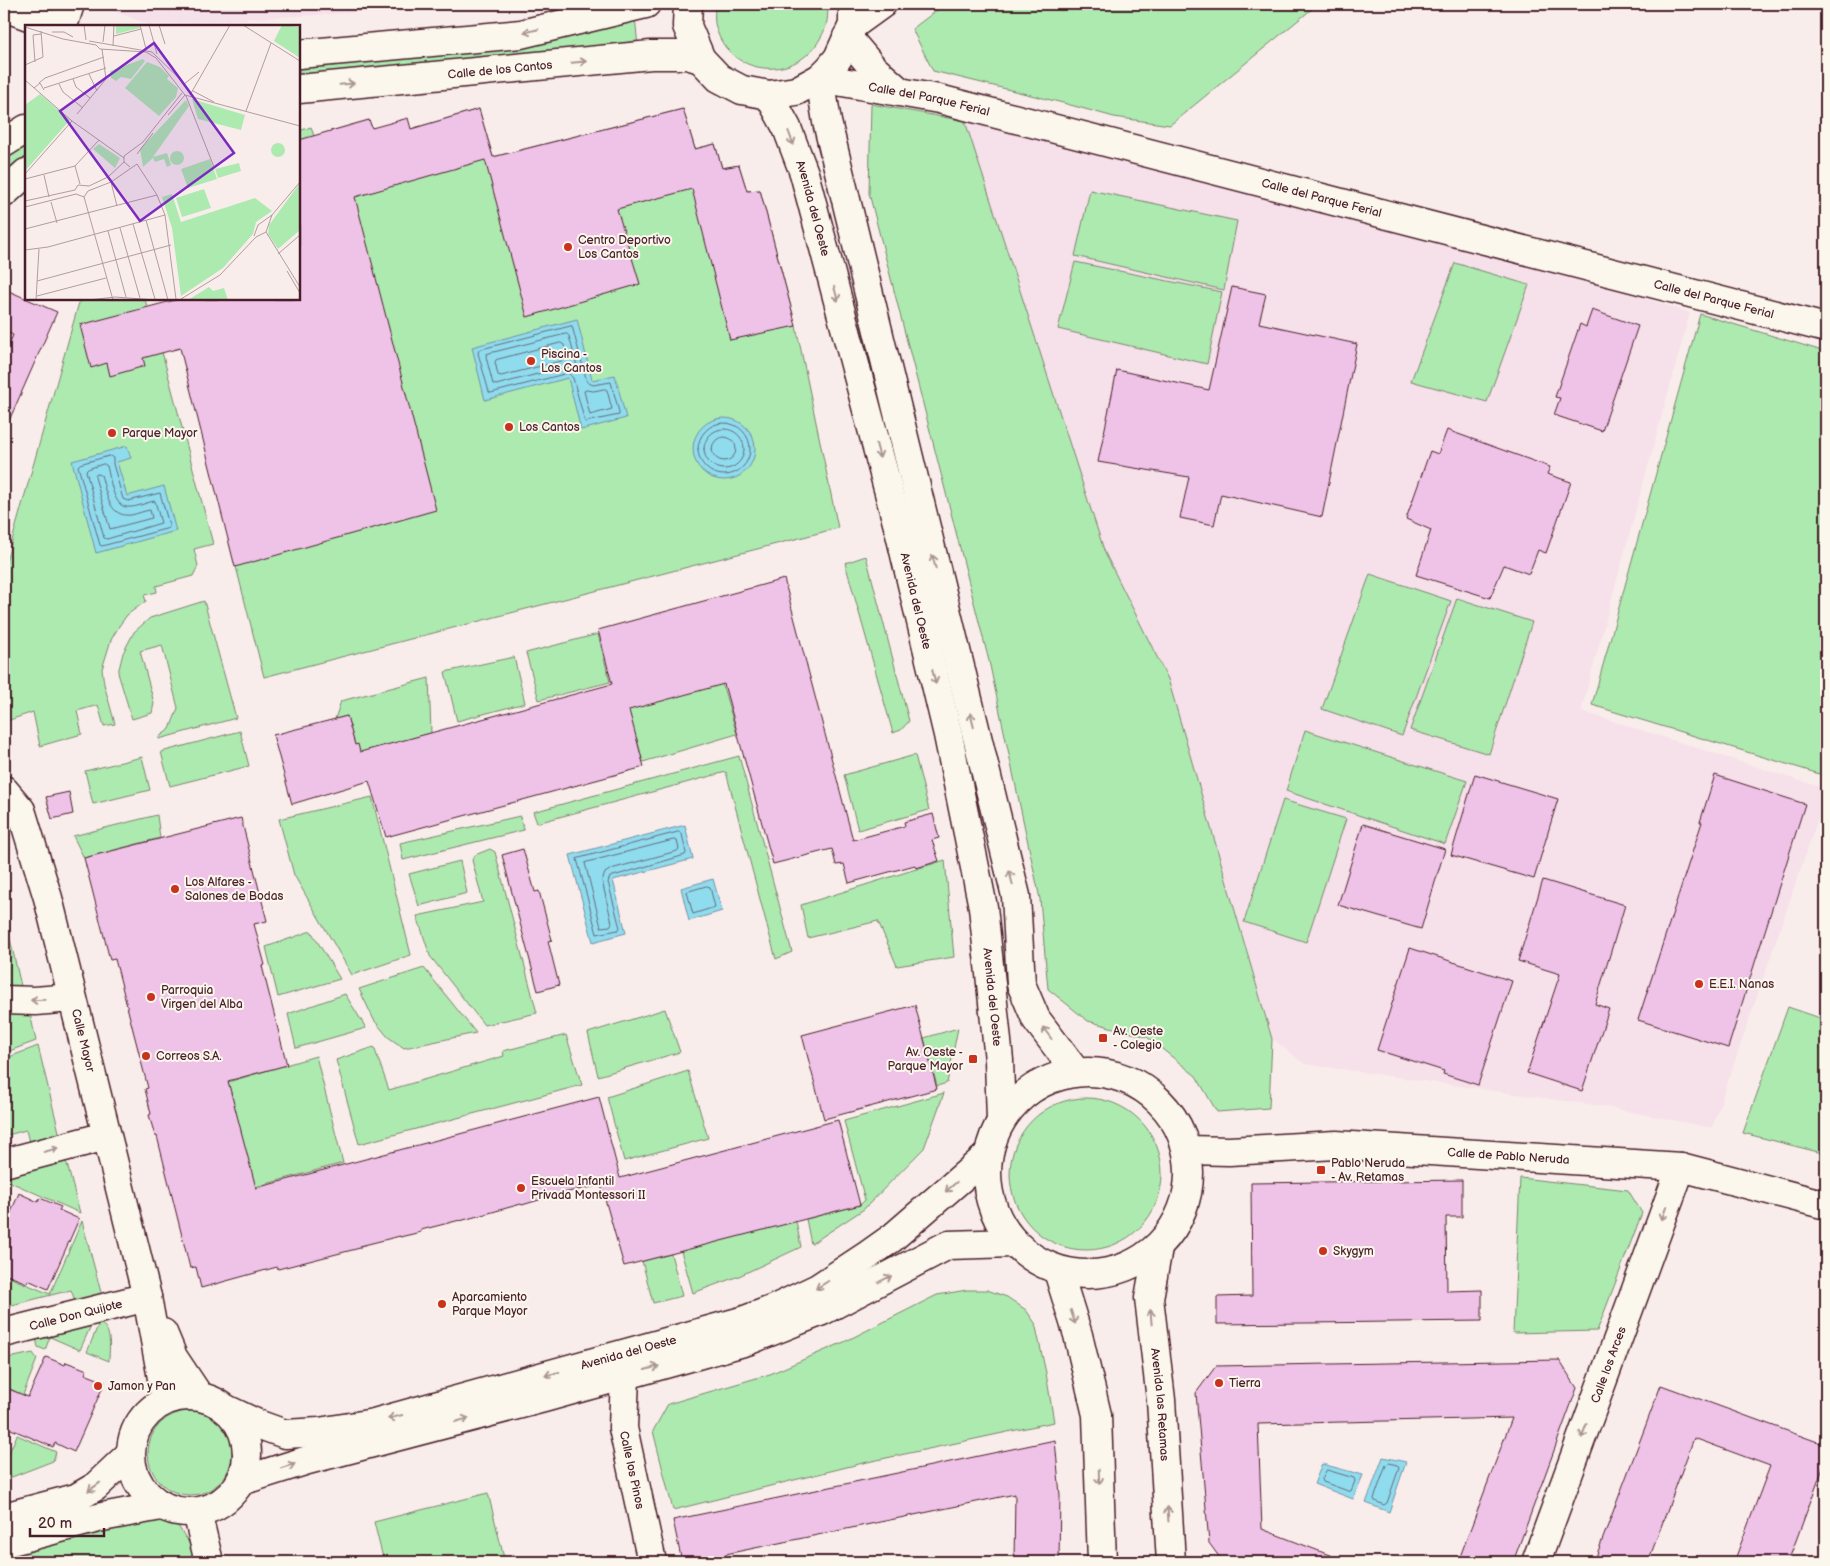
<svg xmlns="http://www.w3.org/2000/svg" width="1830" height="1566" font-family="'Balsamiq Sans',sans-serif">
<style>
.built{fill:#f6e0ea}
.green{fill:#adeab0;stroke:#7c846e}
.water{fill:#8fdcef;stroke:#7390a1}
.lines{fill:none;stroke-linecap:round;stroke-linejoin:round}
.shore{stroke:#666b79;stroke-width:1}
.building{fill:#efc3e8;stroke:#4a1f2b}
.minor-casing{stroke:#4a1f2b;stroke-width:31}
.minor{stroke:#fbf7ec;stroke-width:28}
.oneway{stroke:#ab9695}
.poi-dot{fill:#c8321e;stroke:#fbf7ec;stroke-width:2}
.labels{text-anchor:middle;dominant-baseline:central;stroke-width:4;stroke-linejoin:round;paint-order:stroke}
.street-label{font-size:12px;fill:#4a1f2b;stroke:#fbf7ec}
.poi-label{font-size:12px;fill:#4a1f2b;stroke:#fbf7ec;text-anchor:start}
.inset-road{fill:none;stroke:#b39b9e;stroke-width:1}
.view{fill:#7b2cbf;fill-opacity:0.15;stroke:#7b2cbf;stroke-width:2.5}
.inset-edge{fill:none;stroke:#4a1f2b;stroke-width:2.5}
</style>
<rect width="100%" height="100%" fill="#f9edeb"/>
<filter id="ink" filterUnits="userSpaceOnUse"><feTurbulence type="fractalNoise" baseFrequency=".02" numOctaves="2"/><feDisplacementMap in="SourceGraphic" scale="10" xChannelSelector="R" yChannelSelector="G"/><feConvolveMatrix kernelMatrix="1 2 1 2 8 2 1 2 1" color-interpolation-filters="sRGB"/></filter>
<g filter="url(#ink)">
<path class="built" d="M95 4H489L150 25Z
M965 121 1515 255 1690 313 1581 711 1826 789V795L1712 1128 1601 1106 1304 1064 1273 1039 1168 679 1105 554Z"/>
<path class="green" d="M715 4H827C829 15 827 27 821 37 797 84 725 77 715 23 714 17 715 10 715 4Z
M945 4H1318L1170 125 1114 117 1063 103 933 71 912 29Z
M635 16 638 47 299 84V61Z
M871 104 965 121 1105 553 1168 679 1272 1039 1269 1108 1217 1112 1196 1076 1147 1037 1088 1021 1048 989 1040 899 989 661 869 193Z
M479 109 493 157 683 109 695 149 715 144 722 168 739 165 747 191 760 190 796 326 838 528 264 677 168 299H299V131L311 127 314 136 369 120 372 128 411 129Z
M26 136V161L4 180V154Z
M1090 190 1237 221 1224 290 1075 256Z
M1075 262 1222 292 1207 364 1058 329Z
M1455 263 1529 285 1487 402 1411 381Z
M80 299H145L159 353 162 352 213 544 194 549 198 566 193 576 156 586 157 592 144 595 146 601 127 615 119 626 111 640 102 669 104 684 115 724 104 726 98 705 77 711 82 734 40 746 33 712 4 722V569Z
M1700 314 1826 352V776L1592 705Z
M866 556 909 721 901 730 893 733 845 563Z
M1370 574 1451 601 1402 736 1322 709Z
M1457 598 1532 622 1489 754 1410 730Z
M204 601 236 718 159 739V737L170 729 178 708 162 645 140 651 154 703 152 713 132 719 118 673 123 653 134 632 150 618Z
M598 634 610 682 539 700 526 653Z
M514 657 525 703 457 721 445 672Z
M429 678 431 733 360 753 355 745 347 716 335 719 341 701Z
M721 680 737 734 643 762 637 739 621 712Z
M1305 730 1467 781 1445 844 1286 791Z
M240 731 249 766 170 786 161 752Z
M915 755 929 810 858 830 844 775Z
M739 756 792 952 776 959 726 772 537 823 533 812Z
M142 757 150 790 93 804 85 771Z
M372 797 411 955 352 975 294 875 279 819Z
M1283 800 1346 819 1306 942 1244 922Z
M157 815 160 838 84 858 73 836Z
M520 816 524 830 403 860 400 843Z
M490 849 495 852 537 1013 484 1025 430 956 417 916 483 902 472 860 475 855Z
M945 860 954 957 897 966 878 921 808 938 801 905Z
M460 861 467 893 419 906 409 874Z
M4 913 21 986 14 989 4 990Z
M311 931 340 979 278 997 266 947Z
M424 968 476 1033 404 1048 388 1037 374 1020 359 989Z
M345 994 366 1028 296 1048 288 1014Z
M1788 1007 1826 1020V1154L1743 1133Z
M665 1009 680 1052 598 1076 588 1033Z
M6 1012 30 1013 36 1041 4 1053V1028H10Z
M958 1028 947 1083 937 1086 924 1038Z
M566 1035 582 1085 359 1144 336 1060 374 1047 389 1090 504 1056 503 1051Z
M38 1046 61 1140 30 1146 26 1130 4 1136V1059Z
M316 1056 343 1163 255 1187 228 1082Z
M688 1071 708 1138 624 1161 607 1097Z
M944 1093 924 1148 864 1209 811 1244 806 1219 860 1205 865 1200 844 1121Z
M1010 1174a76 76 0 1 1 152 0a76 76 0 1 1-152 0Z
M65 1161 67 1164 80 1213 8 1181 4 1171Z
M1520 1178 1628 1190 1642 1213 1597 1331 1513 1333Z
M82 1221 102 1296 77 1306 71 1290 4 1307V1275L50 1294Z
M796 1221 801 1247 739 1276 693 1293 681 1251Z
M671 1254 682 1296 653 1303 642 1261Z
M967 1290H987L1007 1297 1026 1310 1035 1323 1046 1373 1054 1422 863 1463 673 1510 653 1431 668 1404 770 1374 844 1342 937 1295Z
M93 1321 80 1350 50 1337 45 1350 38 1347 35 1335Z
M99 1323C113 1328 109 1349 109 1361L87 1352Z
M33 1353 37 1359 23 1395 4 1386V1359Z
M148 1453a42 42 0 1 1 84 0a42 42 0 1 1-84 0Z
M17 1435 56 1452 53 1461 4 1480V1464Z
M488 1493 504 1558 488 1562H384L374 1522Z
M149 1515 176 1523 197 1555 198 1562H4V1551Z"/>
<path class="water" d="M577 319 592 380 615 375 626 418 581 430 568 378 485 400 472 347Z
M693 449a31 31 0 1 1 62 0a31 31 0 1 1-62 0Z
M127 446 131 458 117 462 127 496 164 486 176 531 96 553 72 461Z
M685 825 693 859 613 880 626 933 593 942 570 855Z
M713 879 722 911 689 921 681 888Z
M1383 1457 1406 1462 1389 1512 1366 1503Z
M1322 1464 1363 1475 1353 1499 1314 1484Z"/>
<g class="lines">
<path class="shore" d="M572 326 587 382 593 385 611 382 619 412V415L585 422 573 378 568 373 491 393 489 392 478 353 479 350Z
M567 334 569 336 577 366 576 368 564 367 496 385 493 384 486 357 487 354Z
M561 343 564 345 567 357 565 360 501 376 498 375 495 362 496 360Z
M605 389 607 390 612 409 590 415 584 391 586 390 593 391Z
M698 449a26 26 0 1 1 52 0a26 26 0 1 1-52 0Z
M704 449a20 20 0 1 1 40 0a20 20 0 1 1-40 0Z
M712 449a12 12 0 1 1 24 0a12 12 0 1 1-24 0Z
M110 456 113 458V464L123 499 128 501 160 493 169 525V528L102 546 100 545 78 466 80 464Z
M104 464 107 466C110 477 113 507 127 507 137 508 146 502 155 501L161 523 107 539 104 538 86 471 88 469Z
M97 474 101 475C106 490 108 518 131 515 137 514 143 511 150 510L152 518 110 529 95 477Z
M679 832 682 834 686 853 685 855 610 877 608 882 620 928 618 930 597 934 577 859Z
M674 840 677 841 679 849 677 851 611 869 605 873 602 881 612 923 610 926 601 927 585 863Z
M707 886 710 887 715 907 693 914 687 892Z
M1389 1463 1397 1465 1399 1468 1387 1503 1384 1505 1375 1501 1374 1499 1386 1465Z
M1327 1470 1354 1478 1355 1481 1351 1491H1348L1323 1482 1322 1479Z"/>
</g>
<path class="building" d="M479 109 493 157 683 109 695 149 715 144 722 168 739 165 747 191 760 190 796 326 730 340 692 189 617 209 640 284 527 317 485 160 355 197 436 510 235 567 180 348 143 358 145 366 110 376 107 363 91 368 80 325 179 299H299V140L369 120 372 128 408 118 411 129Z
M1232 287 1266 294 1259 323 1357 344 1322 517 1221 494 1214 525 1180 518 1189 477 1098 462 1117 370 1209 390Z
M4 289 57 312 4 432V358L13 335 4 331Z
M1592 310 1638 326 1602 431 1554 415 1560 398 1555 397 1580 324 1586 327Z
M1447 430 1550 467 1547 474 1571 482 1546 553 1538 550 1529 574 1504 565 1490 598 1416 575 1431 530 1406 519 1430 451 1438 454Z
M784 579 853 840 905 826 904 822 933 814 939 838 932 840 939 861 916 868 915 865 849 883 844 864 836 865 832 849 773 864 724 684 629 710 644 767 386 837 369 781 292 804 273 735 347 716 355 745 358 744 360 752 612 684 598 630Z
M1475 774 1558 799 1534 879 1451 855Z
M1715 775 1805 804 1728 1048 1638 1020 1702 822H1700Z
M69 792 73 814 52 819 46 797Z
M241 818 267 921 254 924 265 965 262 966 287 1065 228 1081 256 1188 599 1097 620 1178 838 1120 860 1205 624 1266 601 1185 563 1193 522 1205 521 1204 460 1221V1220L421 1230V1232L400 1237V1236L360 1246V1248L278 1269 277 1267 201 1288 196 1267 190 1268 157 1136H155L149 1115 151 1114 145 1089 148 1088 134 1034 115 959 110 960 84 858Z
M1363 824 1445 849 1421 929 1338 905Z
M523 849 535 892 539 891 552 940 548 941 559 985 538 991 502 855Z
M1543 880 1625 905 1595 1004 1609 1009 1582 1091 1527 1073 1560 974 1518 961Z
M1410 948 1512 981 1478 1085 1443 1074 1444 1071 1377 1050Z
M915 1005 937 1089 824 1119 802 1035Z
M1462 1180V1217H1446L1447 1291 1482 1290V1321L1217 1324V1297L1252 1296 1251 1183Z
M19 1193 38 1202 40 1198 61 1207 59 1210 79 1219 48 1289 28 1280 27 1283 4 1274V1229Z
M46 1357 65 1365 66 1362 77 1366 87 1370 85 1374 105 1382 74 1452 55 1443 53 1447 4 1426V1387L28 1397Z
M1559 1360 1577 1388 1513 1562H1458L1512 1418 1258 1424 1262 1529 1345 1561V1562H1223L1209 1543 1196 1393 1216 1366Z
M1661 1385 1826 1445V1460L1788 1562H1734L1770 1466 1694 1438 1648 1562H1594Z
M1055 1440 1060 1495 1059 1562H1014L1015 1494 726 1554 728 1562H682L673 1520Z"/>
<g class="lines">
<defs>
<g id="minor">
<path d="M688 4 687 26 701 59 719 78 742 90 769 95 796 91 820 78 830 68 838 58 853 25V4"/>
<path d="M4 7 55 26"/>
<path d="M853 25 882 4"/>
<path d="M63 26 70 4"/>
<path d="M847 37 874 69 899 91"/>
<path d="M299 54 521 34 646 4"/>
<path d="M820 78 827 122 1016 896 1021 984 1036 1019 1076 1072"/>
<path id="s1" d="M820 78 939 99 1822 327"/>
<path id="s2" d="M299 89 651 55H687L701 59"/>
<path id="s3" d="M769 95 787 128 804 173 900 534 948 735 983 907 999 1060 1001 1120"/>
<path d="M4 143 26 129"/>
<path d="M4 193 26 173"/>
<path id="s4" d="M4 790 21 810 48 898 147 1297 166 1400"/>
<path d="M4 1000 35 1001 72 998"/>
<circle cx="1088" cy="1173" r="101"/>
<path id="s5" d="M1188 1150 1229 1151 1336 1145 1681 1167 1826 1205"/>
<path d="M4 1163 106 1136"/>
<path id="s6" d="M1158 1248 1149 1298 1161 1400 1171 1562"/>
<path d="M1058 1271 1078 1335 1097 1415 1102 1562"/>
<path id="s7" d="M4 1333 147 1297"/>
<path d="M163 1333 173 1357 199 1396"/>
<path id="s8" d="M625 1376 623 1428 652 1562"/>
<circle cx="189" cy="1454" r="58"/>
<path id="s9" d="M226 1409 260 1425 285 1434 319 1432 374 1423 742 1321 774 1309 818 1288 868 1255 892 1238 988 1155"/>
<path d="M241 1481 308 1460 544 1398 747 1341 822 1311 948 1245 1014 1243"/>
<path d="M197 1512 209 1562"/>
<path d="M4 1517 76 1498 95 1487 130 1454"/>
<path d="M4 1543 102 1517 161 1506"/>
<path id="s10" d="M1536 1562 1681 1167"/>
</g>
</defs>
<use href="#minor" class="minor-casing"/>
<use href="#minor" class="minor"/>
</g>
<defs><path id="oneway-shaft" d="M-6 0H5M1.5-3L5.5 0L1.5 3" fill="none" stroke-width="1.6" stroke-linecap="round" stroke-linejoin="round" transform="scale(1.25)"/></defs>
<g class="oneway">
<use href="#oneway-shaft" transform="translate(531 31) rotate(167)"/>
<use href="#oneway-shaft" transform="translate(579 62) rotate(-5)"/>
<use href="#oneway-shaft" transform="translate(347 84) rotate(-5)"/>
<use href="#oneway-shaft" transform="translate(791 138) rotate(69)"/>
<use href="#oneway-shaft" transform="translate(836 294) rotate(75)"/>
<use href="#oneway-shaft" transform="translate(878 451) rotate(75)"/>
<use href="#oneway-shaft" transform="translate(934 562) rotate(-104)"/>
<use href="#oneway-shaft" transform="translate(934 677) rotate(76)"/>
<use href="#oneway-shaft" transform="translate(972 720) rotate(-104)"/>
<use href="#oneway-shaft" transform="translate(1011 878) rotate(-104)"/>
<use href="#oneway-shaft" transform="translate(38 1000) rotate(178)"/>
<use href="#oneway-shaft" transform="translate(1047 1033) rotate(-127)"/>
<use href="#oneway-shaft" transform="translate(51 1150) rotate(-15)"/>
<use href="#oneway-shaft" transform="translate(951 1187) rotate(139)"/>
<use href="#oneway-shaft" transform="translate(1664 1213) rotate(110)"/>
<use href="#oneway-shaft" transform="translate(885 1279) rotate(-27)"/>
<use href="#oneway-shaft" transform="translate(822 1285) rotate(148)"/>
<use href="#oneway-shaft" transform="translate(1073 1317) rotate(72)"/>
<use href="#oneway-shaft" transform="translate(1151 1317) rotate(-95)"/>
<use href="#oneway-shaft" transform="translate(652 1368) rotate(-16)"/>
<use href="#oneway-shaft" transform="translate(552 1374) rotate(165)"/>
<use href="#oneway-shaft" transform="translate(395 1417) rotate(165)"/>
<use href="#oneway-shaft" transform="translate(462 1420) rotate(-15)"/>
<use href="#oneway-shaft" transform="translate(1584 1431) rotate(110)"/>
<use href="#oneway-shaft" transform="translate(288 1466) rotate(-18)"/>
<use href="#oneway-shaft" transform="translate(1099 1477) rotate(88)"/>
<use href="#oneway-shaft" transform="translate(94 1487) rotate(144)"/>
<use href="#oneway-shaft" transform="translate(1168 1514) rotate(-93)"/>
</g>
</g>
<g class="poi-dot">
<circle cx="568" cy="247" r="5"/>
<circle cx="531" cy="361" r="5"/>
<circle cx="509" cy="427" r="5"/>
<circle cx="112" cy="433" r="5"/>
<circle cx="175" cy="889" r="5"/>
<circle cx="1699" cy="984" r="5"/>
<circle cx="151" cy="997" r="5"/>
<rect x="1098" y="1033" width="10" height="10" rx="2.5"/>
<circle cx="146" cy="1056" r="5"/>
<rect x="968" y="1054" width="10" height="10" rx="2.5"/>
<rect x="1316" y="1165" width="10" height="10" rx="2.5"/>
<circle cx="521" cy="1188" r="5"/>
<circle cx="1323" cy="1251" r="5"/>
<circle cx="442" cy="1304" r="5"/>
<circle cx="1219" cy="1383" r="5"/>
<circle cx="98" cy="1386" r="5"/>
</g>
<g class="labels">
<g class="street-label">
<text stroke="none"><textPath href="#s2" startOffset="202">Calle de los Cantos</textPath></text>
<text stroke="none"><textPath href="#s1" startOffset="111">Calle del Parque Ferial</textPath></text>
<text stroke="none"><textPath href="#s1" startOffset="516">Calle del Parque Ferial</textPath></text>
<text stroke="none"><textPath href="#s3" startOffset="122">Avenida del Oeste</textPath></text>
<text stroke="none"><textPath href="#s1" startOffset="921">Calle del Parque Ferial</textPath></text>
<text stroke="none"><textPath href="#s3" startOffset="528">Avenida del Oeste</textPath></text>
<text stroke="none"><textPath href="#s3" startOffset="932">Avenida del Oeste</textPath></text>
<text stroke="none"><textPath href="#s4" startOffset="265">Calle Mayor</textPath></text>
<text stroke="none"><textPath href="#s5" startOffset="321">Calle de Pablo Neruda</textPath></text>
<text stroke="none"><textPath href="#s7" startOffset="74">Calle Don Quijote</textPath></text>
<text stroke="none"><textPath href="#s9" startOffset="418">Avenida del Oeste</textPath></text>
<text stroke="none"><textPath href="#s10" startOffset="210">Calle los Arces</textPath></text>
<text stroke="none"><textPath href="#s6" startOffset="158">Avenida las Retamas</textPath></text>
<text stroke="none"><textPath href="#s8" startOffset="95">Calle los Pinos</textPath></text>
</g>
<g class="poi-label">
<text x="578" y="240">Centro Deportivo<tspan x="578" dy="14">Los Cantos</tspan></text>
<text x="541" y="354">Piscina -<tspan x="541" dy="14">Los Cantos</tspan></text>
<text x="519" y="427">Los Cantos</text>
<text x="122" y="433">Parque Mayor</text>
<text x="185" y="882">Los Alfares -<tspan x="185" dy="14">Salones de Bodas</tspan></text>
<text x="1709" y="984">E.E.I. Nanas</text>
<text x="161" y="990">Parroquia<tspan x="161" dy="14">Virgen del Alba</tspan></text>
<text x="1113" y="1031">Av. Oeste<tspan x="1113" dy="14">- Colegio</tspan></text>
<text x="963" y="1052" text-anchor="end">Av. Oeste -<tspan x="963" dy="14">Parque Mayor</tspan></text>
<text x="156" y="1056">Correos S.A.</text>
<text x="1331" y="1163">Pablo Neruda<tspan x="1331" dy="14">- Av. Retamas</tspan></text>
<text x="531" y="1181">Escuela Infantil<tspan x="531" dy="14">Privada Montessori II</tspan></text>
<text x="1333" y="1251">Skygym</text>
<text x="452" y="1297">Aparcamiento<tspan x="452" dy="14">Parque Mayor</tspan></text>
<text x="1229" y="1383">Tierra</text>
<text x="108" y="1386">Jamon y Pan</text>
</g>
</g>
<g transform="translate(25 25)">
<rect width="275" height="275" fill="#f9edeb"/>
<path d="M91 0H114L115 3 91 9ZM257 0 275 2V33L249 16ZM118 34 120 36 106 54 96 52 91 56 86 53 85 46ZM122 37 135 42 144 51 142 54 153 63 151 72 134 91 100 63ZM15 69 45 95 0 146V80ZM167 74 220 90 216 105 173 94ZM161 75 164 81 128 132 142 128 146 140 142 142 139 134 130 137 128 133 118 142 115 124ZM246 125a7 7 0 1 1 14 0a7 7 0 1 1-14 0ZM74 119 95 133 90 143 68 124ZM145 133a7 7 0 1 1 14 0a7 7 0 1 1-14 0ZM185 134 192 154 163 163 156 144ZM214 138 216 146 193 153 190 144ZM275 158V205L253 224 243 209 244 200ZM179 164 186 183 157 192 151 173ZM147 169 156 197 230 173 247 186 231 197 228 209 198 243 156 271 147 203 137 172ZM184 262 188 266 199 263 203 275H163Z" fill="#adeab0"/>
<path class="inset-road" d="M59 0 61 15M115 0 121 24M124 0 132 29M134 0 140 19M218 0 275 36M0 2 38 14 71 20 75 24 121 27 131 33 160 70 275 101M27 7H39L48 12M89 11 116 4M64 16 127 27 160 59M78 17 80 0M88 21 89 0M10 37 8 10 16 9M0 40 18 32 16 6M64 49 72 66M48 54 51 62 65 73M0 55 47 96 99 133M14 58 20 53 79 32M34 59 38 67 58 83M158 60 174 47M9 63 15 58 19 65M19 63 81 43M168 66 189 77M165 70 205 0M161 71 189 142M221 86 246 18M52 89 81 54 77 24M143 90 160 70M112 129 128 108M112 139 132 170 140 190 151 274M50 141 55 159M105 142 99 137V131L118 117 157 68M0 149 47 96M19 150 24 172M0 154 50 141 74 115M86 157 92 181M50 165 53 160 64 161 83 152 99 137M63 166 86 157 112 139M51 169 59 172 63 166M59 172 88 275M0 176 50 165M26 177 32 198M0 182 51 169M121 195 143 275M108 199 130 274M95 203 115 273M0 204 132 170M83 206 101 272M241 207 275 262M229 211 233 200 247 190 275 157M0 225 23 222 140 190M253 229 275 210M262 246 275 268M12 256 146 220M12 271 81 253M156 274 195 250 231 212 241 207 247 190M11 275 14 224M64 275 90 272 131 275"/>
<path class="view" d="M129 18 209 128 115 196 35 86Z"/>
<rect width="275" height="275" class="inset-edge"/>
</g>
<rect width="1830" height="1566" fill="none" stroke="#fbf7ec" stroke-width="20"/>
<rect x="10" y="10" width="1810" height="1546" fill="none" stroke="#4a1f2b" stroke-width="2" filter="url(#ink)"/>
<path d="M30 1528v8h74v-8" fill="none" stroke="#4a1f2b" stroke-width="2.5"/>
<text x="38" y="1528" font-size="15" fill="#4a1f2b" stroke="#fbf7ec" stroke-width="4" paint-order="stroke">20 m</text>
</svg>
